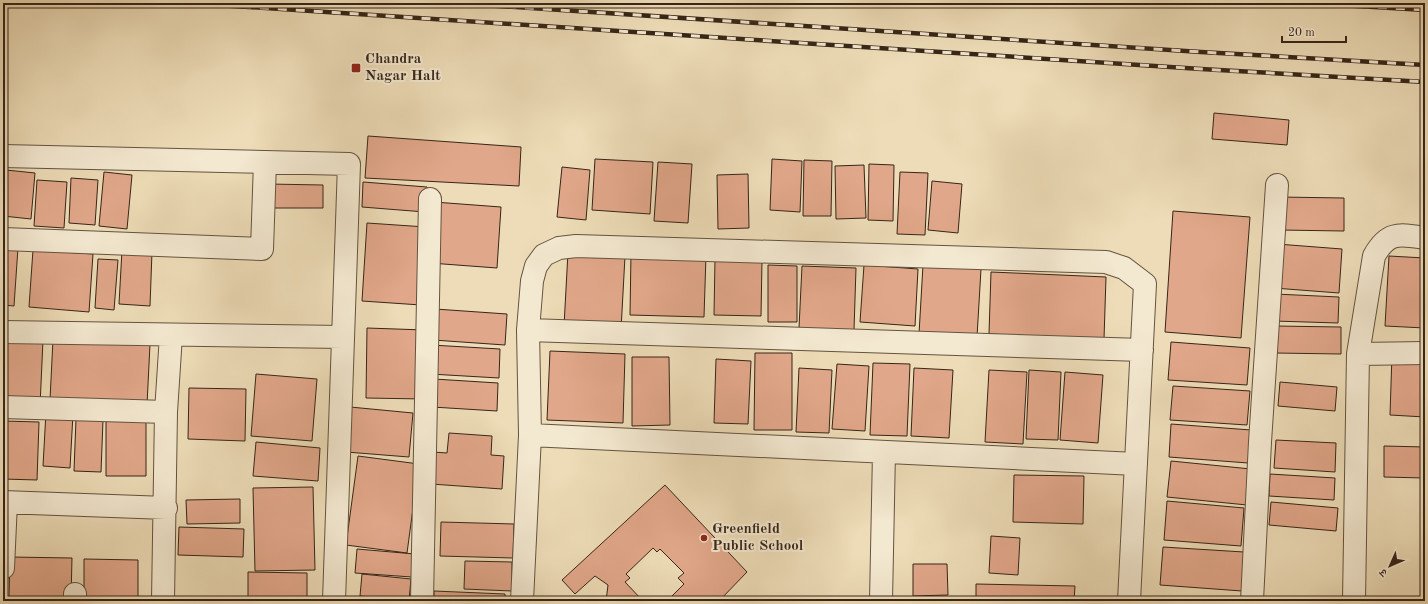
<svg xmlns="http://www.w3.org/2000/svg" width="1428" height="604" font-family="'Old Standard TT','Noto Serif Devanagari',serif">
<style>
.building{fill:#e1a78a;stroke:#372518}
.lines{fill:none;stroke-linecap:round;stroke-linejoin:round}
.minor-casing{stroke:#645340;stroke-width:24}
.minor{stroke:#f3e8d0;stroke-width:22}
.rail-casing{stroke:#372518;stroke-width:4.5}
.rail{stroke:#f3e8d0;stroke-width:3;stroke-dasharray:9;stroke-linecap:butt}
.poi-dot{fill:#8f2418;stroke:#f3e8d0;stroke-width:1.5}
.labels{text-anchor:middle;dominant-baseline:central;stroke-width:4;stroke-linejoin:round;paint-order:stroke}
.poi-label{font-size:15px;font-weight:bold;fill:#372518;stroke:#f3e8d0;text-anchor:start}
</style>
<rect width="100%" height="100%" fill="#eddcb7"/>
<filter id="stains"><feTurbulence type="fractalNoise" baseFrequency=".005" numOctaves="4"/><feColorMatrix values="0 0 0 0 .2 0 0 0 0 .09 0 0 0 0 .02 0 0 0 .5 -.17"/></filter>
<radialGradient id="worn" r=".72"><stop offset=".6" stop-color="#630" stop-opacity="0"/><stop offset="1" stop-color="#630" stop-opacity=".3"/></radialGradient>
<path class="building" d="M1214 113 1289 120 1287 145 1212 139Z
M368 136 521 147 519 186 365 178Z
M595 159 653 162 650 214 592 210Z
M772 159 802 161 800 212 770 210Z
M804 160 832 161 831 216H803Z
M658 162 692 164 688 223 654 221Z
M869 164 894 165 893 221 868 220Z
M864 165 866 218 836 219 835 166Z
M562 167 590 170 586 220 557 217Z
M6 170 35 173 31 219 3 216Z
M104 172 132 175 127 229 99 226Z
M900 172 928 173 925 235 897 234Z
M748 174 749 228 718 229 717 175Z
M71 178 98 180 95 225 69 223Z
M37 180 67 182 64 228 34 226Z
M932 181 962 184 958 233 928 230Z
M363 182 427 187 425 212 362 207Z
M268 184 323 185V208H268Z
M1280 197 1344 198V231L1280 230Z
M434 202 501 207 497 268 430 263Z
M1173 211 1250 217 1241 338 1165 332Z
M367 223 426 227 421 305 362 301Z
M1277 244 1342 249 1339 293 1274 288Z
M3 247 18 248 14 306 3 305Z
M33 250 93 254 89 312 29 307Z
M122 250 152 252 150 306 119 304Z
M568 252 625 256 621 330 564 326Z
M631 253 706 255 704 317 630 315Z
M1389 256 1425 258V328L1385 326Z
M98 259 118 260 114 310 95 308Z
M715 259 762 260 761 316 714 315Z
M768 265 797 266V322H768Z
M864 265 918 269 915 326 860 322Z
M923 265 981 269 977 337 919 334Z
M802 266 856 268 854 330 799 328Z
M991 272 1106 277 1104 339 989 334Z
M1275 294 1339 297 1338 323 1274 321Z
M435 309 507 314 505 345 433 340Z
M1275 326 1341 327V354L1275 353Z
M367 328 425 330 424 399 366 398Z
M3 338 43 340 40 406 3 405Z
M53 339 150 344 147 405 50 400Z
M1171 342 1250 348 1247 385 1168 380Z
M431 345 500 349 499 378 430 374Z
M550 351 625 354 623 423 547 420Z
M755 353H792V430H754Z
M1392 354 1425 356V417L1390 415Z
M632 357H669L670 425 632 426Z
M716 359 751 361 748 424 714 423Z
M873 363 910 364 907 436 870 435Z
M837 364 869 366 865 431 832 429Z
M799 368 832 370 829 433 796 432Z
M914 368 953 370 949 438 911 436Z
M989 370 1027 372 1023 444 985 442Z
M1029 370 1061 372 1058 440 1026 439Z
M1065 372 1103 375 1098 443 1060 440Z
M256 374 317 379 312 441 251 436Z
M434 379 498 383 497 411 432 407Z
M1280 382 1337 387 1335 411 1278 406Z
M1173 386 1250 391 1247 425 1170 420Z
M189 388 246 389 245 441 188 439Z
M350 407 413 413 409 457 346 452Z
M46 412 73 414 70 468 43 466Z
M76 419 103 420 101 472 74 471Z
M106 420H146V476H106Z
M3 421 39 422 37 480 3 479Z
M1171 424 1251 430 1248 463 1169 457Z
M449 433 492 436 491 455 504 456 502 489 431 484 433 452 447 453Z
M1276 440 1336 443 1335 472 1274 468Z
M256 442 320 448 318 481 253 476Z
M1384 446 1425 447V478L1384 477Z
M358 456 419 464 407 553 346 545Z
M1171 461 1251 469 1247 505 1167 497Z
M1270 474 1335 478 1334 500 1269 496Z
M1014 475 1084 476 1083 524 1013 522Z
M665 485 747 572 719 601H667L684 584 678 578 684 573 660 549 657 552 653 548 626 574 630 578 625 582 643 601H606L608 585 595 576 575 594 562 580Z
M313 487 315 570 255 571 253 488Z
M240 499V523L187 524 186 500Z
M1167 501 1244 508 1241 546 1164 540Z
M1271 502 1338 508 1336 531 1269 525Z
M441 522 514 524 513 558 440 556Z
M179 527 244 529 243 557 178 555Z
M991 536 1020 538 1018 575 989 573Z
M1163 547 1244 552 1242 591 1160 585Z
M357 549 415 554 412 577 355 573Z
M10 557 72 558 71 598 9 597Z
M84 559 138 560V601H84Z
M465 561 512 562V591L464 589Z
M913 564H947L948 595 913 596Z
M248 572 307 573V601H248Z
M362 574 411 579 409 601 360 596Z
M976 584 1075 586 1074 601H976Z
M434 591 505 594V601H434Z
M357 598 399 601H357Z"/>
<g class="lines">
<defs>
<path id="minor" d="M3 156 349 164 334 601
M3 239 262 249 265 162
M528 330 1142 350
M3 332 343 337
M1358 354 1425 353
M3 407 166 412
M530 435 1136 464
M3 502 166 508
M3 568 6 502
M75 601V594
M163 601 166 412 171 335
M422 601 430 199
M522 601 530 435 528 330 532 281 536 266 544 255 559 248 576 246 1106 262 1124 268 1145 284 1129 601
M881 601 884 452
M1252 601 1260 442 1277 185
M1354 601 1358 354 1374 256C1388 231 1399 234 1425 238"/>
</defs>
<use href="#minor" class="minor-casing"/>
<use href="#minor" class="minor"/>
<defs>
<path id="rail" d="M188 3 1201 69 1425 82
M453 3 1201 52 1425 65
M1306 3 1425 10"/>
</defs>
<use href="#rail" class="rail-casing"/>
<use href="#rail" class="rail"/>
</g>
<g class="poi-dot">
<rect x="351" y="63" width="10" height="10" rx="2"/>
<circle cx="704" cy="538" r="4"/>
</g>
<g class="labels">
<g class="poi-label">
<text x="365" y="59">Chandra<tspan x="365" dy="17">Nagar Halt</tspan></text>
<text x="712" y="529">Greenfield<tspan x="712" dy="17">Public School</tspan></text>
</g>
</g>
<rect width="1428" height="604" fill="none" stroke="#eddcb7" stroke-width="16"/>
<rect x="4" y="4" width="1420" height="596" fill="none" stroke="#372518" stroke-width="2"/>
<rect x="8" y="8" width="1412" height="588" fill="none" stroke="#372518"/>
<g transform="translate(1390 566) rotate(225)" stroke="#f3e8d0" stroke-width="3" paint-order="stroke">
<path d="M0-3L7 15L0 10L-7 15Z" fill="#372518"/>
<text y="-6" font-size="11" font-weight="bold" text-anchor="middle" fill="#372518">उ</text>
</g>
<path d="M1282 36v6h64v-6" fill="none" stroke="#372518" stroke-width="2"/>
<text x="1288" y="36" font-size="12" fill="#372518" stroke="#f3e8d0" stroke-width="3" paint-order="stroke">20 m</text>
<rect width="100%" height="100%" filter="url(#stains)"/>
<rect width="100%" height="100%" fill="url(#worn)"/>
</svg>
